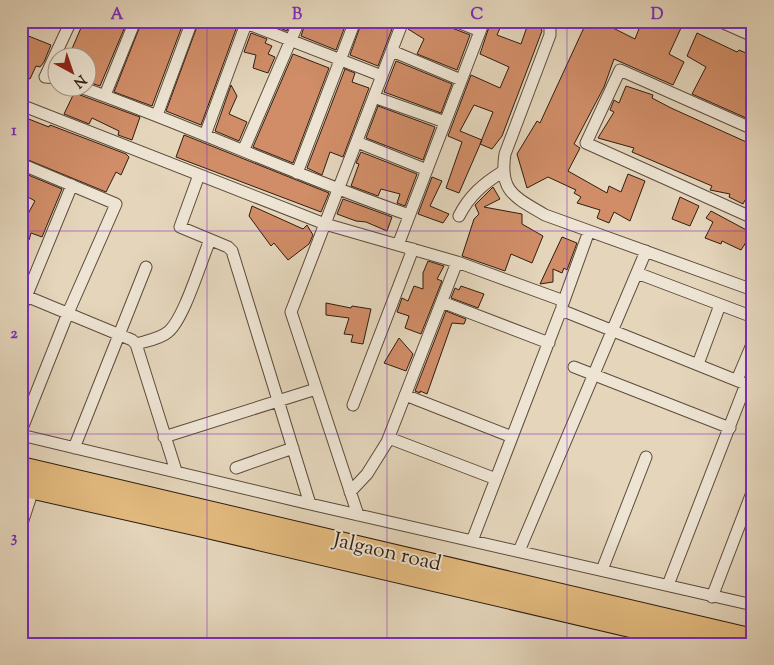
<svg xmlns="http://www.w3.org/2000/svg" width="774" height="665" font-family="'Sorts Mill Goudy',serif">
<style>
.building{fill:#d08d67;stroke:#301d10}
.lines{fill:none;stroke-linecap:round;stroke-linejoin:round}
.street-casing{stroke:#5d4b3b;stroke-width:13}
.highway-casing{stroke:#301d10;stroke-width:22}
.street{stroke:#ede4d3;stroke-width:11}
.highway{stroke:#e2ba7e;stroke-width:20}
.grid{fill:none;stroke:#7b2cbf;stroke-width:1;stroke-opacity:0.55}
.labels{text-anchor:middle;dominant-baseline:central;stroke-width:4;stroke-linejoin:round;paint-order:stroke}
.street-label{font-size:21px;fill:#301d10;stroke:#ede4d3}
.neatline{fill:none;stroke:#7b2cbf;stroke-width:2}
.grid-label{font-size:16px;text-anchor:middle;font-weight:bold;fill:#7b2cbf}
</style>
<rect width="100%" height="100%" fill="#e4d5bb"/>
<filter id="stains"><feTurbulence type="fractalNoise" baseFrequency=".004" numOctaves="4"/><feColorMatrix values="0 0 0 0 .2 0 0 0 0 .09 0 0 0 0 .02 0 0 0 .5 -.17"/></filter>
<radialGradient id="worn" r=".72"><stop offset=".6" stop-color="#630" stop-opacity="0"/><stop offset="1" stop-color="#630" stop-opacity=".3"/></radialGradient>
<path class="building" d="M84 21H106L124 29 100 86 88 82 92 59 71 51Z
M142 21H184L152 106 114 92Z
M199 21H219L236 29 201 125 166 111Z
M262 21H291L287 31Z
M306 21H347L336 50 301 36Z
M362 21H395L378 66 350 55Z
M410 21H448L452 28 470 35 457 70 417 54 424 39 408 29Z
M491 21H503L497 35 521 44 529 21H538L542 31 502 136 492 149 480 144 493 112 474 105 460 131 482 140 459 193 446 188 462 142 448 136 471 75 500 88 509 67 480 54Z
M587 21H599L635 39 642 21H666L681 28 669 54 684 62 673 85 614 59 604 87 574 144 580 148 568 171 607 193 609 186 621 192 628 174 645 181 630 221 614 212 609 223 597 218 600 210 577 203 581 197 574 193 576 190 548 177 527 188 517 154 537 121 540 123Z
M21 33 51 45 44 62 40 67 36 66 30 79 21 75Z
M251 33 267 39 265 43 272 46 268 54 275 57 268 73 253 68 256 55 244 52Z
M697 33 737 52 739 50 753 56V121L692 94 706 67 687 56Z
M293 54 329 68 293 163 253 147Z
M396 61 452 84 441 113 384 92Z
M345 69 355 73 352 82 369 88 343 157 330 152 322 175 307 168Z
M231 85 237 96 229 114 247 122 239 141 215 131Z
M626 86 653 95 652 98 671 108 753 145V204L745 200 743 204 729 197 730 194 710 190 712 186 632 152 634 148 598 138 614 112 610 110 614 100 619 103Z
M76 89 80 95 140 117 132 140 118 135 119 131 92 118 89 124 64 114Z
M378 106 435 127 423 160 366 138Z
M21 116 49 127 50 125 126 154 129 157 121 175 116 172 106 192 21 157Z
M184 135 329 193 321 212 176 157Z
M361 152 417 174 405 206 397 203 400 194 381 189 378 196 351 186 359 164 356 163Z
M21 172 62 189 42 237 31 233 29 240 21 237V220L24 221 35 201 21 193Z
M432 177 442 181 430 206 449 214 443 223 418 214Z
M493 187 500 199 484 207 522 214V224L543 236 532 263 511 254 505 271 462 256 474 219 479 214 475 205Z
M680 197 699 206 690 226 672 219Z
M343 199 392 217 387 231 366 222 356 221 337 214Z
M252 206 303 229 307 225 313 235 309 244 288 260 274 243 271 246 249 216Z
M711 211 752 233 741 250 722 241 721 244 705 238 713 222 706 218Z
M562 237 577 243 567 270 564 268 562 273 553 269V282L540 284Z
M428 261 444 266 437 279 442 281 421 334 405 328 409 316 397 312 402 298 408 301 414 286 423 289V273Z
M461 286 484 294 478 308 451 298 455 288 459 290Z
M326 303 351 308 352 306 371 309 363 344 351 342 353 335 344 334 349 318 326 315Z
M446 311 466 319 464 324 452 323 427 394 420 391V393L415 391Z
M399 338 413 354 406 371 384 363Z"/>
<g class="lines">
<defs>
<path id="street" d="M241 21 382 76
M455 21 480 31
M550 21V35L505 154C499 192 515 197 545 215L753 290
M719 21 753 36
M392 51 461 80
M58 78 45 77 71 21
M83 88C193 127 299 177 409 215
M105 95 135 21
M374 97 445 122
M21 105 325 224 457 262 564 301
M157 115 192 21
M753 129 620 70 586 143 753 218
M205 135 247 21
M357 142 427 170
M244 149 299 21
M21 164 116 204 68 313 21 431
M297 173 355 21
M199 175 180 227 228 247 232 251 310 504
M459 216C469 196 483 184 502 172
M398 245 484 21
M637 273 753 317
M21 294 132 340 136 344 176 471
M442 302 549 343
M562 306 589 231
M21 309 72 185
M136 344C146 341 160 339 168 332 184 319 201 261 210 240
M698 364 720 305
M574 367 730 428
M737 380 753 342
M405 395 512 437
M353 405 413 249
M21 435 310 504 753 605
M164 437 316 389
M389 438 496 479
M74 448 146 267
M236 468 293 448
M350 492 367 474 387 442 457 262
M358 515 291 312 403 21
M21 526 33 490
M472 541 561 310 753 387
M519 551 646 251
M602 570 646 457
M668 585 746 384
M712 597 753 490"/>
<path id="highway" d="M21 467 753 639
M21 486 199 526 703 644"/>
</defs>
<use href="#street" class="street-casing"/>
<use href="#highway" class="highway-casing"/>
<use href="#street" class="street"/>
<use href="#highway" class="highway"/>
</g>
<path class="grid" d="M207 21V644M387 21V644M567 21V644M21 231H753M21 434H753"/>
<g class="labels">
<g class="street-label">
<text transform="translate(387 553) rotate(13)">Jalgaon road</text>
</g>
</g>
<rect width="774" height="665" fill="none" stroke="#e4d5bb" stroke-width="55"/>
<g transform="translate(72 72) rotate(140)"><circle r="24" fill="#ede4d3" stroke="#a19485"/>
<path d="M0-4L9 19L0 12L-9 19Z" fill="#8f2418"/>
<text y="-8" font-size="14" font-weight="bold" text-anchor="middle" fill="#301d10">N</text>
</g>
<rect x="28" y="28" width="718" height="610" class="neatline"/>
<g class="grid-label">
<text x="117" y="19">A</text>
<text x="297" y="19">B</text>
<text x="477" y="19">C</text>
<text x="657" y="19">D</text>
<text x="14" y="135">1</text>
<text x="14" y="338">2</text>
<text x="14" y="542">3</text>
</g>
<rect width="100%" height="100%" filter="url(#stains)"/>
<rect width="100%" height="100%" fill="url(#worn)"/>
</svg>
